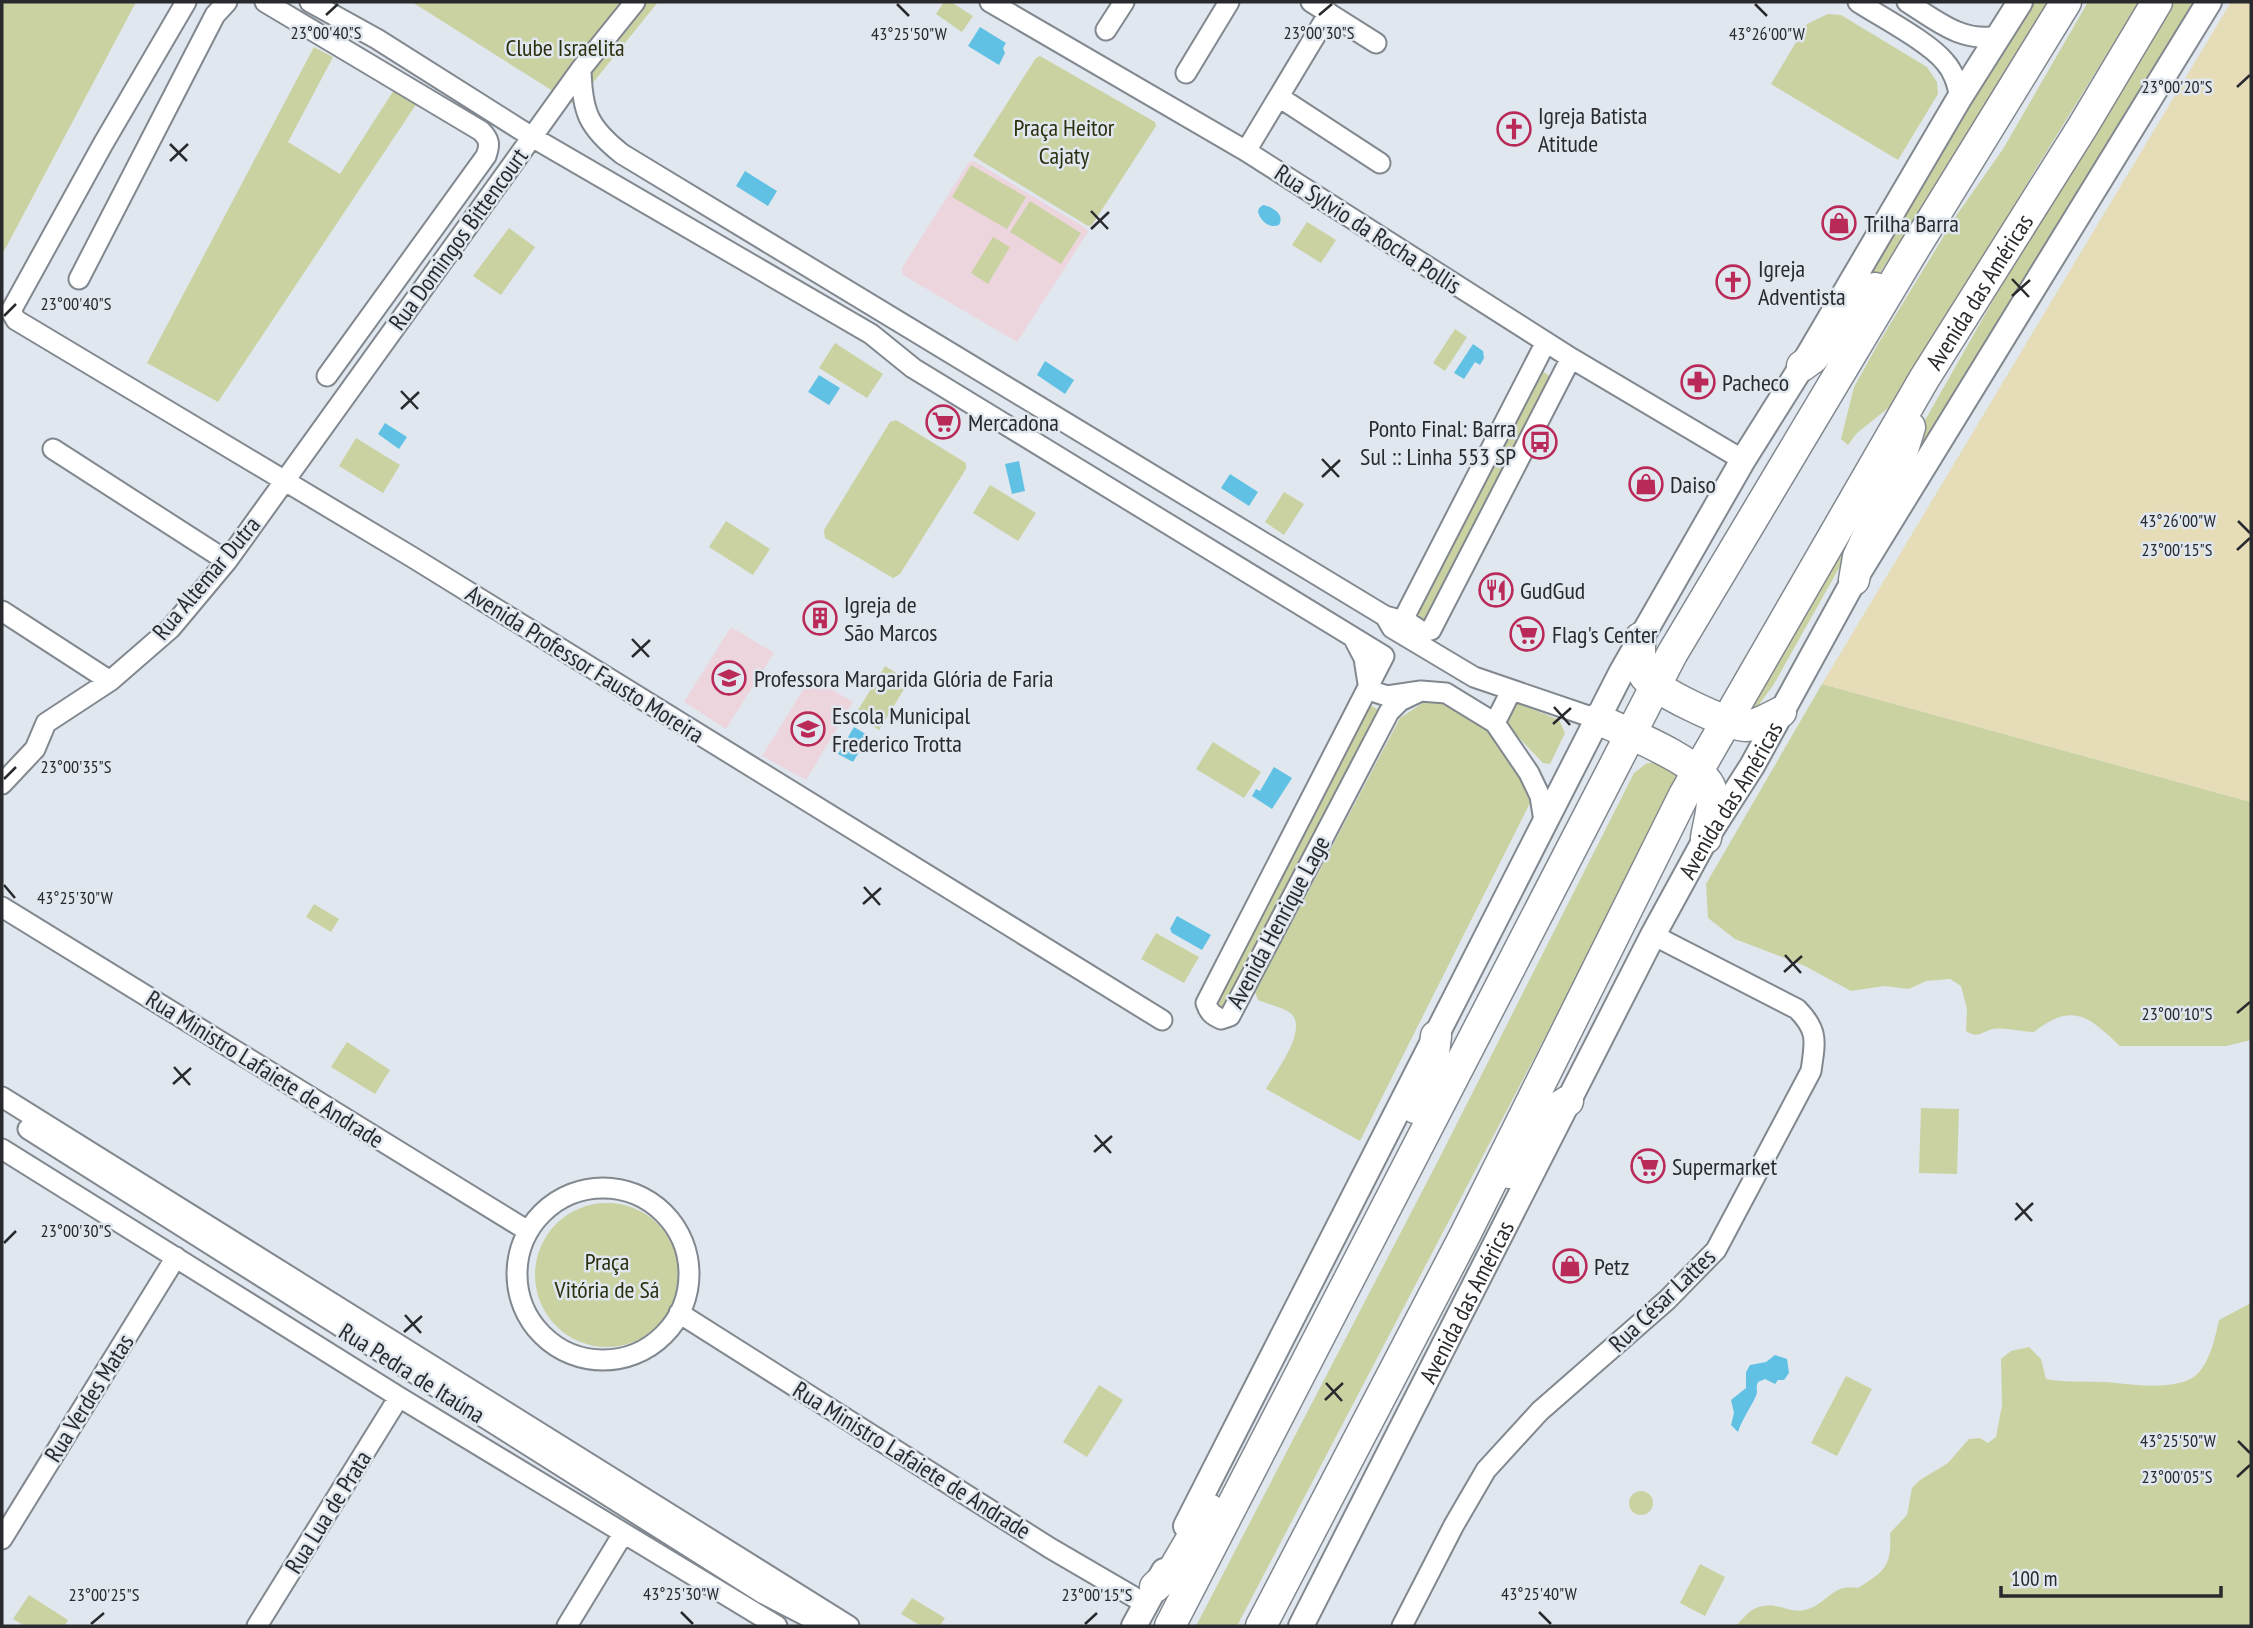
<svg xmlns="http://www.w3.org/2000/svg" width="2253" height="1628" font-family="'PT Sans Narrow',sans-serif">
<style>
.industrial{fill:#edd5de}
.green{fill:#cad2a2}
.sand{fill:#e6ddb8}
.water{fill:#61c1e4}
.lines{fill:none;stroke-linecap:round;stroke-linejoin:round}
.minor-casing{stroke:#81888f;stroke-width:23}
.major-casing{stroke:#81888f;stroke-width:28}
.highway-casing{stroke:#81888f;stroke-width:33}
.minor{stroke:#fff;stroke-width:19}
.major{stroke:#fff;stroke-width:24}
.highway{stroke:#fff;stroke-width:30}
.ticks{fill:none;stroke:#282a2d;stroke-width:2.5}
.labels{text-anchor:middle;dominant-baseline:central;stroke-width:5;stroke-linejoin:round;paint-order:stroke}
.park-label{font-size:24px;fill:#2b2f0d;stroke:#e0e7ef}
.poi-label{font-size:24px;fill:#282a2d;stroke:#e0e7ef;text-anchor:start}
.street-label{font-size:24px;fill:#282a2d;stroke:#e0e7ef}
.ticks-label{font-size:18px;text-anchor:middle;fill:#282a2d;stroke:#e0e7ef;stroke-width:5;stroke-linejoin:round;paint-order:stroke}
</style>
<rect width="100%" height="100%" fill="#e0e7ef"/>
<path class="industrial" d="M974 161 1086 228 1088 232 1017 342 903 275 902 268 969 162Z
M731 627 774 653 726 729 684 702Z
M811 677 853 702 806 780 762 756Z"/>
<path class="green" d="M2 2H136L2 255Z
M412 2H658L575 105Z
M944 2H951L973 16 962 32 936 14Z
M2034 2H2055L1874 282 1868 276 1936 158Z
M2088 2H2139L2037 167 1948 316 1892 405 1857 433 1848 445 1841 439 1854 387 1878 344 1956 216 2003 149Z
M2171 2H2201L1994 336 1908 464 1911 445 2037 223Z
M1828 14 1841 15 1927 67 1937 82 1938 94 1898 160 1771 84 1807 24Z
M314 47 333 57 288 142 340 174 394 90 417 103 218 402 147 363Z
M1040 56 1155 122 1156 126 1092 225 1088 226 973 156 1036 58Z
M971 165 1026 197 1007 229 952 197Z
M1030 201 1081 233 1061 264 1010 232Z
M1307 222 1336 240 1321 263 1292 245Z
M509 228 535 247 501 295 473 276Z
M993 237 1010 247 988 284 971 273Z
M1455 329 1467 337 1445 371 1433 363Z
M835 343 883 374 867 398 819 368Z
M1541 370 1551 377 1426 621 1414 615Z
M896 420 966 463V469L900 574 893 578 825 538 824 530 890 422Z
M356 438 400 465 383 493 339 466Z
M1891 457 1852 545 1774 684 1758 706 1749 714 1745 713Z
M990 485 1036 513 1018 541 973 513Z
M1284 492 1304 504 1284 535 1265 522Z
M726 521 770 549 753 575 709 547Z
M885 666 909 681 879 730 855 715Z
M1822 684 2251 802V1040L2226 1046H2120C2089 1017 2073 1001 2034 1032 2023 1032 2002 1027 1993 1029 1981 1032 1978 1039 1966 1031L1967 1009 1961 986 1950 979 1926 981 1909 989 1884 986 1851 991 1805 966 1735 939 1708 918 1706 884Z
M1426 701 1442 702 1484 728 1516 761 1532 799 1360 1141 1266 1089C1275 1073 1311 1027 1289 1012 1281 1007 1268 1004 1258 1000L1255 992 1400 718Z
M1513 701 1559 720 1565 733 1550 764 1543 763 1502 720Z
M1370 705 1377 709 1379 713 1228 1005 1222 1009 1214 1003Z
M1213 742 1261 772 1244 798 1196 769Z
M1647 763H1659L1681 777 1237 1626H1196L1439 1159 1634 773Z
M314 904 339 919 331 932 306 917Z
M1156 933 1199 957 1184 983 1141 959Z
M347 1042 390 1070 375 1094 331 1067Z
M1921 1108 1959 1109 1957 1174 1919 1173Z
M535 1275a72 72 0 1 1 144 0a72 72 0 1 1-144 0Z
M2251 1303V1626H1736C1742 1620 1748 1611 1756 1608 1778 1600 1787 1614 1805 1610 1828 1604 1832 1583 1858 1588 1885 1571 1892 1566 1890 1533L1907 1515 1912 1488 1920 1480 1948 1463 1969 1439 1980 1438 1988 1443 1996 1437 2002 1405 2001 1359 2011 1351 2029 1347 2041 1359 2046 1379C2066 1383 2085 1381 2106 1382 2130 1384 2169 1391 2192 1378 2209 1368 2215 1338 2219 1320Z
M1846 1376 1872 1389 1837 1456 1811 1443Z
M1099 1385 1123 1400 1087 1457 1063 1442Z
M1629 1503a12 12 0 1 1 24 0a12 12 0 1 1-24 0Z
M1700 1564 1725 1577 1705 1616 1680 1603Z
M29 1595 68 1620 65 1626H25L13 1619Z
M912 1598 945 1618 940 1626H921L901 1614Z"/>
<path class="sand" d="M2231 2H2251V802L1822 684Z"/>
<path class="water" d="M980 27 1006 43 1003 48 1005 53 999 65 968 46Z
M745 171 777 191 768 206 736 186Z
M1263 205C1273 207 1285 214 1279 225 1269 229 1261 221 1258 212L1259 208Z
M1473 344 1483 351 1484 358 1480 365 1475 362 1464 379 1454 373Z
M1045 361 1074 380 1065 394 1037 375Z
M819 375 840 388 829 405 808 392Z
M385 423 407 437 399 449 378 434Z
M1019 461 1025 491 1012 494 1005 464Z
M1230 474 1258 492 1249 506 1221 488Z
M854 727 869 736 853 762 838 754Z
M1274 767 1292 778 1272 809 1252 796 1256 789 1260 791Z
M1177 916 1211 935 1202 950 1172 933 1170 929Z
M1775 1355 1787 1359 1789 1373 1784 1380H1778L1775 1384 1765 1379 1758 1382C1755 1389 1759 1391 1755 1398 1749 1410 1742 1420 1738 1432L1731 1425 1734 1413 1731 1400 1746 1388V1372L1750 1365 1766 1362Z"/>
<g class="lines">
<defs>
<path id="minor" d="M186 2 103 144 12 309V313L16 320 412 557 1162 1020
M265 2 481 131C490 140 490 145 486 156L327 376
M310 2 377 39 532 137 871 334 913 368 1384 656 1206 1003C1209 1012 1212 1015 1221 1019L1230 1016 1389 712 1400 701 1421 691
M990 2 1246 151 1571 358 1743 460
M1311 2 1376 43
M1858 2C1881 17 1929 42 1945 62 1954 72 1957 84 1960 97
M1907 2C1937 21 1962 43 1999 36
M1106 30 1124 2
M581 69C582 112 588 127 622 154L1385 616
M1186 73 1229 2
M1279 97 1380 163
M1246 151 1329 13
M79 279 215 15 227 2
M1546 342 1407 612 1405 620 1421 631 1431 630 1571 358
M53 449 227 561
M2 611 110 681
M1396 619 1385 616 1392 628 1474 677 1597 719
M1353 637 1364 658 1369 690 1387 696 1421 691 1446 693 1495 723 1529 773 1540 796 1544 821
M1495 723 1511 691
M2 784 35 749 46 723 110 681 171 628 227 561 581 69 635 2
M2 907 528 1231
M2 1097 849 1626
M28 1129 762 1593 826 1626
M2 1149 399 1397 777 1626
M517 1274a86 86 0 1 1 172 0a86 86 0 1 1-172 0Z
M679 1313 1050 1548 1146 1604
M2 1539 176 1257
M257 1626 399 1397
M567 1626 623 1534
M1402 1626 1454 1525 1486 1470 1540 1411 1667 1300 1716 1250 1811 1071C1815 1042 1819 1031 1797 1009L1653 935"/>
<g id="major">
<path d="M1186 1526 1621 673 1743 460 1802 366 1960 97 2020 2"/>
<path d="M1134 1626 1164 1571"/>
<path id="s1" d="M1301 1626 1653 935 1706 838 1752 766 1854 580 2209 2"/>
</g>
<g id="highway">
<path d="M1802 366 1813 358 1875 288"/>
<path d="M1854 580 1858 557 1894 479 1910 427"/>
<path d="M1640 638C1640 650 1639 663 1644 675 1651 689 1729 726 1746 726 1758 725 1770 717 1781 712"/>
<path d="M1597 719C1623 731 1703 762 1711 789 1715 804 1708 824 1706 838"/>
<path d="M1415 1108 1432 1070 1436 1036"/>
<path d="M1510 1173 1532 1146 1552 1111 1568 1101"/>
<path d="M1155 1587 1173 1570 1209 1509"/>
<path d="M1170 1626 1672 654 1911 254 2066 2"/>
<path id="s2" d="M1261 1626 1465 1235 1684 795 1924 379 2083 126 2157 2"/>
</g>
</defs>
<use href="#minor" class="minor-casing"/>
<use href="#major" class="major-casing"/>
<use href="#highway" class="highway-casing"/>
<use href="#minor" class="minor"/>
<use href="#major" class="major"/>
<use href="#highway" class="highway"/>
</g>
<path class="ticks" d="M897 4 909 16M1755 4 1767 16M326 15 338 4M1319 15 1332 4M2237 87 2250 75M170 144 187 161M170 161 188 144M1091 211 1108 229M1091 229 1109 212M2012 279 2029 297M2012 296 2030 280M4 316 16 304M401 391 418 409M401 409 419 392M1322 459 1339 477M1322 477 1340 460M2238 521 2250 533M2237 550 2250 538M632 639 649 657M632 657 650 640M1554 707 1570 725M1553 724 1571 708M4 779 16 767M4 885 15 898M864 887 880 905M863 904 881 888M1785 955 1801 973M1784 972 1802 956M2237 1013 2250 1002M174 1067 190 1085M173 1084 191 1068M1095 1135 1111 1153M1094 1152 1112 1136M2016 1203 2032 1221M2015 1220 2033 1203M4 1243 16 1231M405 1315 421 1333M404 1332 422 1316M1326 1383 1342 1401M1325 1400 1343 1383M2238 1441 2250 1453M2237 1477 2250 1465M681 1612 693 1624M1539 1612 1551 1624M91 1624 104 1613M1085 1624 1097 1613"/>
<defs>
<symbol id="church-ring" viewBox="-11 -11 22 22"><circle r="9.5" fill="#e0e7ef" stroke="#b92a58" stroke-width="1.5"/><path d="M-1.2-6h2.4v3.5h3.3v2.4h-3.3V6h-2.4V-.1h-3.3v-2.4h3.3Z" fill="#b92a58"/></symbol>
<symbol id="shop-ring" viewBox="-11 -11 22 22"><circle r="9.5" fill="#e0e7ef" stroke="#b92a58" stroke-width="1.5"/><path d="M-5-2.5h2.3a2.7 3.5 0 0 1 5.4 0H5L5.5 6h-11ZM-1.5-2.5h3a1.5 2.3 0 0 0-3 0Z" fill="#b92a58"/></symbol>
<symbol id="pharmacy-ring" viewBox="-11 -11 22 22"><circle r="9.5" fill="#e0e7ef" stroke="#b92a58" stroke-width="1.5"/><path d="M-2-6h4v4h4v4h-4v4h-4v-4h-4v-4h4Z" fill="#b92a58"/></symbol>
<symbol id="supermarket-ring" viewBox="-11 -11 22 22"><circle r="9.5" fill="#e0e7ef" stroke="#b92a58" stroke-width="1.5"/><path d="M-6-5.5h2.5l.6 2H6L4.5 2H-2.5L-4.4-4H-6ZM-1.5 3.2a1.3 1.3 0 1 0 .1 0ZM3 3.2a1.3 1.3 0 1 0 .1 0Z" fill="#b92a58"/></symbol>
<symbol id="bus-ring" viewBox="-11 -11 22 22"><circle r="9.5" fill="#e0e7ef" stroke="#b92a58" stroke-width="1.5"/><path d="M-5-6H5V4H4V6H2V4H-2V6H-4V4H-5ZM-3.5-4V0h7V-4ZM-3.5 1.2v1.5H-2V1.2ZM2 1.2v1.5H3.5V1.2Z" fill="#b92a58"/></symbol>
<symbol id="restaurant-ring" viewBox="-11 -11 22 22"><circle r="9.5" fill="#e0e7ef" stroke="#b92a58" stroke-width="1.5"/><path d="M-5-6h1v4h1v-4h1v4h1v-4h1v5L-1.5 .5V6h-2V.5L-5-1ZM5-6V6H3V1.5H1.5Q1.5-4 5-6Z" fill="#b92a58"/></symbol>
<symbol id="building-ring" viewBox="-11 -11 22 22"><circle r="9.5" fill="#e0e7ef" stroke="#b92a58" stroke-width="1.5"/><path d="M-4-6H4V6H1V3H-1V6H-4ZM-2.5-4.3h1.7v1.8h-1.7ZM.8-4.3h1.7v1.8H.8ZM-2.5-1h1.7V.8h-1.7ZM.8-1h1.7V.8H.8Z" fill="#b92a58"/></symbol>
<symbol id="school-ring" viewBox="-11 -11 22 22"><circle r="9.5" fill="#e0e7ef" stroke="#b92a58" stroke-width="1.5"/><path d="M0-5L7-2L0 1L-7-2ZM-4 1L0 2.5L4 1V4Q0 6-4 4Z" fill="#b92a58"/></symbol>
</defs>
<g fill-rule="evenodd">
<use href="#church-ring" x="1495" y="110" width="38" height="38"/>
<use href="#shop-ring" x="1820" y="204" width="38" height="38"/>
<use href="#church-ring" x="1714" y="263" width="38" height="38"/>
<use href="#pharmacy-ring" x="1679" y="363" width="38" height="38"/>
<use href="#supermarket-ring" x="924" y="403" width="38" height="38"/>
<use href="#bus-ring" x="1521" y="423" width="38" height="38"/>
<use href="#shop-ring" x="1627" y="465" width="38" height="38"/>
<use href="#restaurant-ring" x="1477" y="571" width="38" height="38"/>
<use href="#building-ring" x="801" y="599" width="38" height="38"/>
<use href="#supermarket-ring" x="1508" y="615" width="38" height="38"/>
<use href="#school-ring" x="710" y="659" width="38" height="38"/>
<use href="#school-ring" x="789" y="710" width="38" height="38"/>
<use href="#supermarket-ring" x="1629" y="1147" width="38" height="38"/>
<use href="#shop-ring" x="1551" y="1247" width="38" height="38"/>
</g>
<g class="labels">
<g class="park-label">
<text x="565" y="47">Clube Israelita</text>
<text x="1064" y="127">Praça Heitor<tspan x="1064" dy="28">Cajaty</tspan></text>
<text x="607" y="1261">Praça<tspan x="607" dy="28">Vitória de Sá</tspan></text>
</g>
<g class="poi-label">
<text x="1538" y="115">Igreja Batista<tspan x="1538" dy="28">Atitude</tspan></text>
<text x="1864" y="223">Trilha Barra</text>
<text x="1758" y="268">Igreja<tspan x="1758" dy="28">Adventista</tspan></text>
<text x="1722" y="382">Pacheco</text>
<text x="968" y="422">Mercadona</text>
<text x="1516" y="428" text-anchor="end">Ponto Final: Barra<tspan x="1516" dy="28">Sul :: Linha 553 SP</tspan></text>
<text x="1670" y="484">Daiso</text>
<text x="1520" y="590">GudGud</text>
<text x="844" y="604">Igreja de<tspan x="844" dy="28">São Marcos</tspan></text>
<text x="1552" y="634">Flag's Center</text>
<text x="754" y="678">Professora Margarida Glória de Faria</text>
<text x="832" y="715">Escola Municipal<tspan x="832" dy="28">Frederico Trotta</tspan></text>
<text x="1672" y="1166">Supermarket</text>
<text x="1594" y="1266">Petz</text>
</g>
<g class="street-label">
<text transform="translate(1368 229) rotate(33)">Rua Sylvio da Rocha Pollis</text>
<text transform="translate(458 239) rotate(-54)">Rua Domingos Bittencourt</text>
<text stroke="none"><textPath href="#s2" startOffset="1516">Avenida das Américas</textPath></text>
<text transform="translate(206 578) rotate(-50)">Rua Altemar Dutra</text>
<text transform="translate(585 664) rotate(32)">Avenida Professor Fausto Moreira</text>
<text stroke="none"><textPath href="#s1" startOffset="931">Avenida das Américas</textPath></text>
<text transform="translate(1278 922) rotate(-62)">Avenida Henrique Lage</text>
<text transform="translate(265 1069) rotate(32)">Rua Ministro Lafaiete de Andrade</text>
<text transform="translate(1662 1300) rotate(-44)">Rua César Lattes</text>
<text stroke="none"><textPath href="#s1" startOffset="364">Avenida das Américas</textPath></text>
<text transform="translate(412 1373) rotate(32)">Rua Pedra de Itaúna</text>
<text transform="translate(89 1398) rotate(-58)">Rua Verdes Matas</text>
<text transform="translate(912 1460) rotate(32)">Rua Ministro Lafaiete de Andrade</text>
<text transform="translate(328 1512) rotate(-58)">Rua Lua de Prata</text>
</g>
</g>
<g class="ticks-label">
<text x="326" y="39">23°00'40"S</text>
<text x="1319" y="39">23°00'30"S</text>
<text x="909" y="40">43°25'50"W</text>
<text x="1767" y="40">43°26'00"W</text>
<text x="2177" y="93">23°00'20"S</text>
<text x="76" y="310">23°00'40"S</text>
<text x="2178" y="527">43°26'00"W</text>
<text x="2177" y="556">23°00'15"S</text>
<text x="76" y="773">23°00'35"S</text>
<text x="75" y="904">43°25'30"W</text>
<text x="2177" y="1020">23°00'10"S</text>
<text x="76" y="1237">23°00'30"S</text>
<text x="2178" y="1447">43°25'50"W</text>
<text x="2177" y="1483">23°00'05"S</text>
<text x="681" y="1600">43°25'30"W</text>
<text x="1539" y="1600">43°25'40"W</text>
<text x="104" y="1601">23°00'25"S</text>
<text x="1097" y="1601">23°00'15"S</text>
</g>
<rect width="2253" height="1628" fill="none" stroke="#282a2d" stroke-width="7"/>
<path d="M2001 1586v10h220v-10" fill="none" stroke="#282a2d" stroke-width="3.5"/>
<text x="2011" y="1586" font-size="21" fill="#282a2d" stroke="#e0e7ef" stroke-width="5" paint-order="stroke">100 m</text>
</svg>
